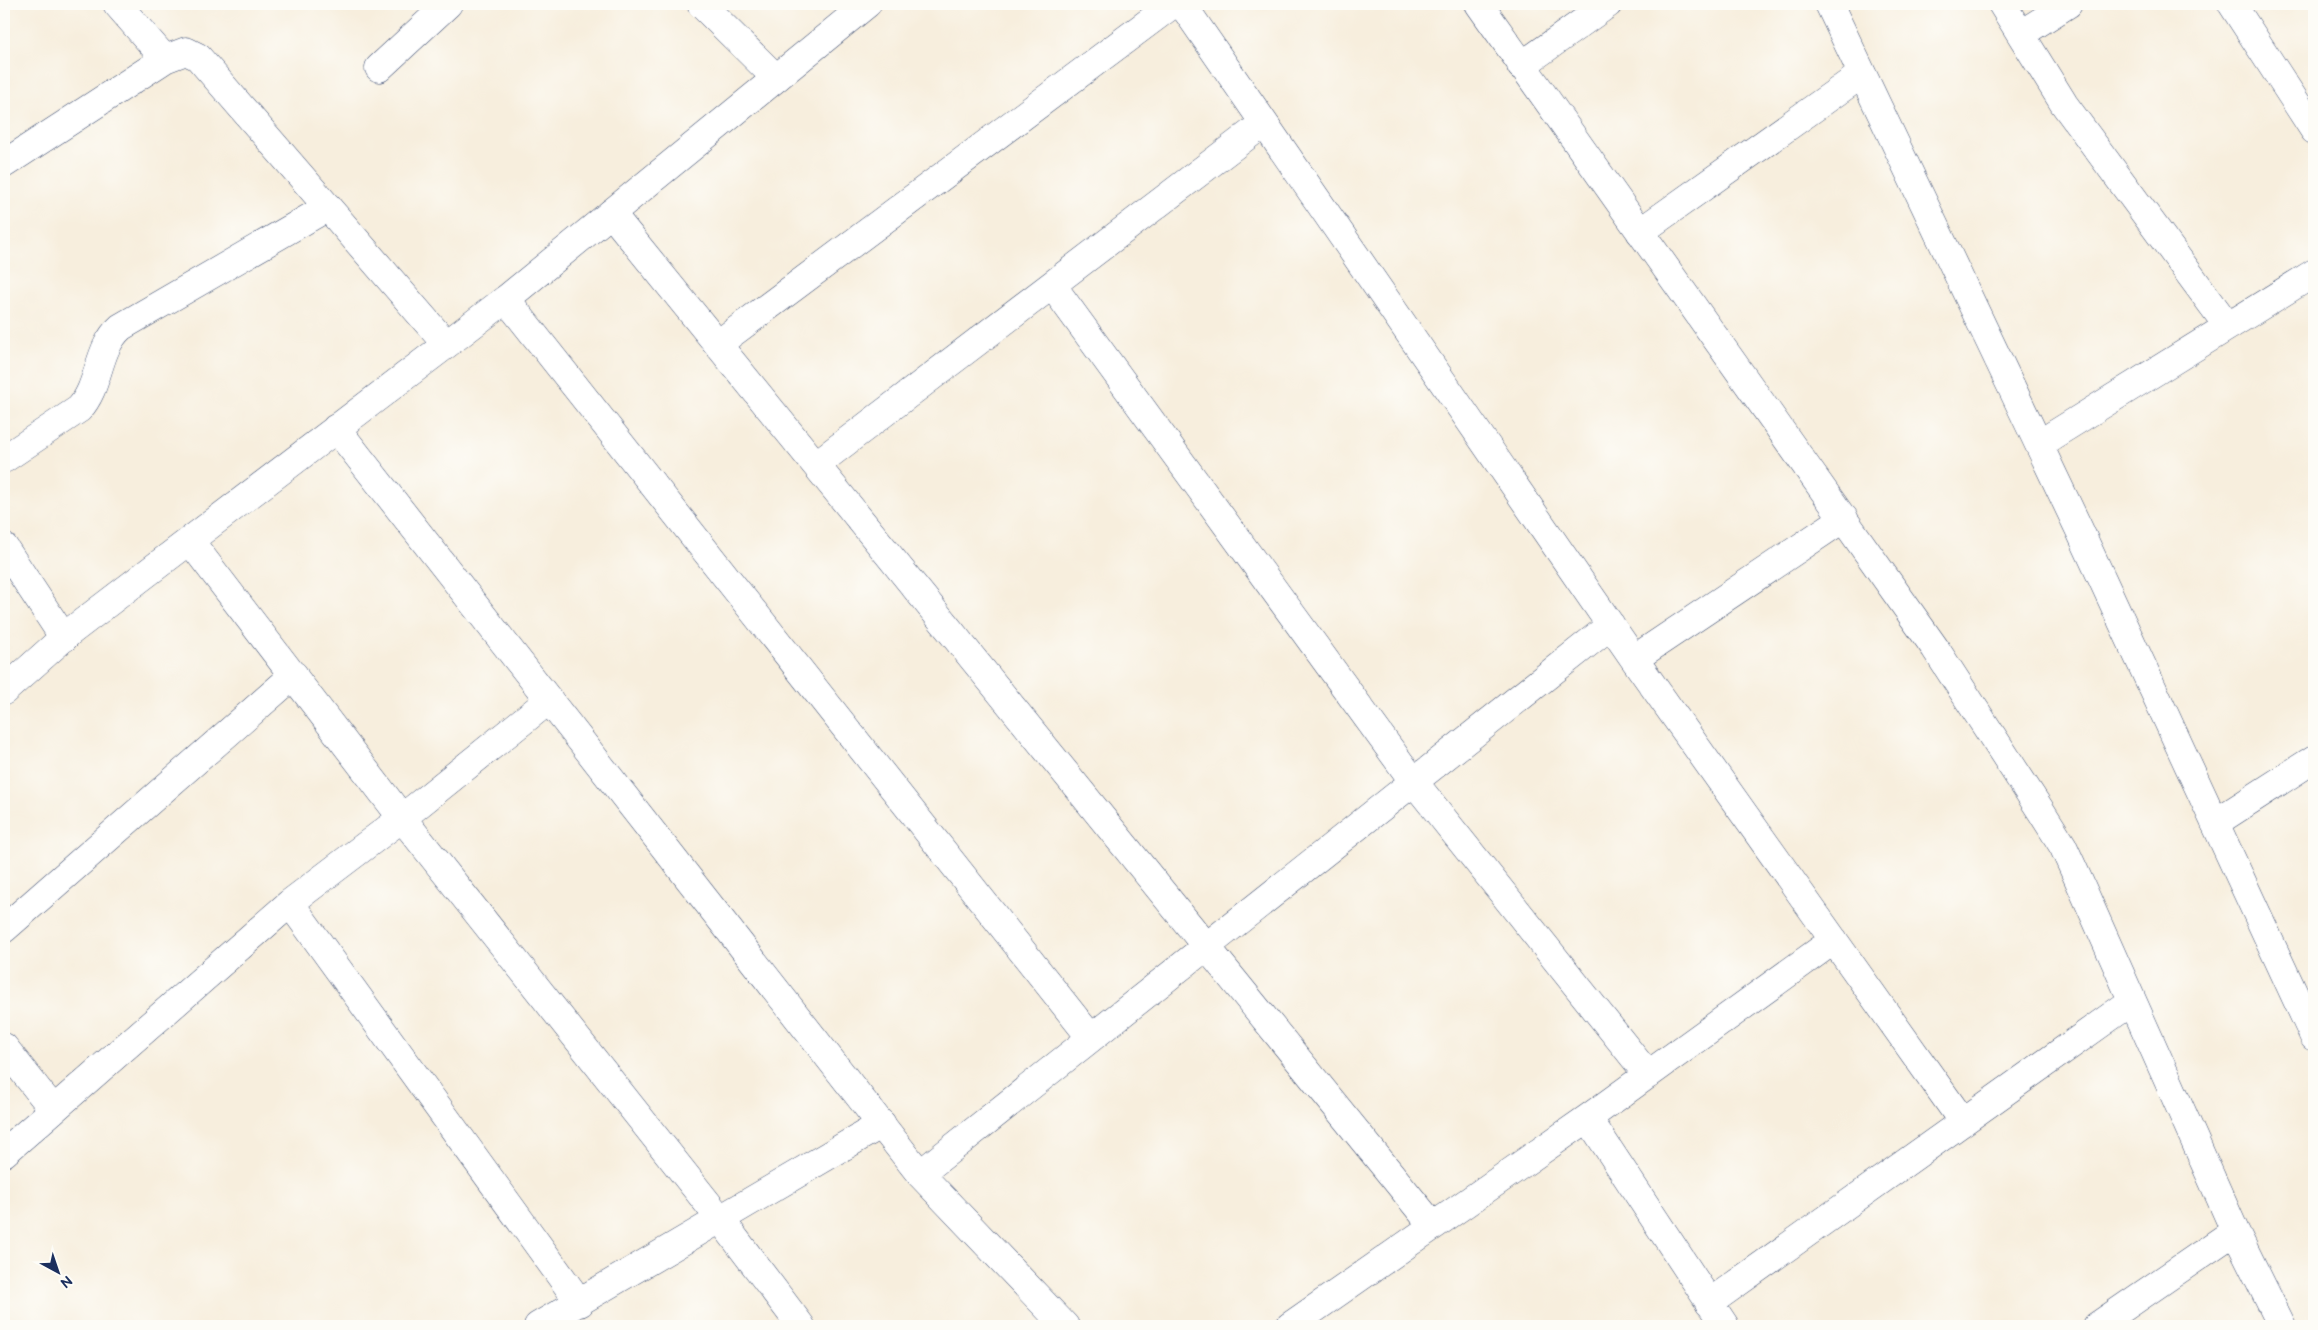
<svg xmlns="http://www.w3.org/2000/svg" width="2318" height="1330" font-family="'Balsamiq Sans',sans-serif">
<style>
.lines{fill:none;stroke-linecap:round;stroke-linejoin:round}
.minor-casing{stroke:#3c4c71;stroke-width:29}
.tertiary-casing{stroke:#3c4c71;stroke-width:29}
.minor{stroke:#fff;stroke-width:28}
.tertiary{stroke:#fff;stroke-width:28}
</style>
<rect width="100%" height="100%" fill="#fdfcf7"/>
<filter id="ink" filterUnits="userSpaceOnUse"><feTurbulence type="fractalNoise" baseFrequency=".02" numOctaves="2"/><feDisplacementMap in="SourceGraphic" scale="10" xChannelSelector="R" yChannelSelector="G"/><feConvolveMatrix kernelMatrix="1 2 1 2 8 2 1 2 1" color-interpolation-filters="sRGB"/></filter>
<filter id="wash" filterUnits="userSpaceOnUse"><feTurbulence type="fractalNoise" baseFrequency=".0096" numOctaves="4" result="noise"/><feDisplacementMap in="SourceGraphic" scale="20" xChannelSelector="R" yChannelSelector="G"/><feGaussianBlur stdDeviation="1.12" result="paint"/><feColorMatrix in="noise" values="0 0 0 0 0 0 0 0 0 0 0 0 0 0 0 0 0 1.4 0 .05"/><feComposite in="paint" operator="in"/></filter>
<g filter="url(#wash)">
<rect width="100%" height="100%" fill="#f7eedd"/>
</g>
<g filter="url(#ink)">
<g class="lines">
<defs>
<path id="minor" d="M117 4 165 59
M701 4 776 78
M1182 4 1634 659 1963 1122
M1479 4 1935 648 2041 811 2063 846 2079 881 2235 1231 2282 1326
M2002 4 2064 104 2227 325
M2232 4 2314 130
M2021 34 2068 4
M1521 66 1608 4
M379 68 448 4
M4 164 165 59 186 51 198 57 446 344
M611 213C886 550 1158 890 1433 1226
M1640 232 1862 74
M1052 285 1414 782 1648 1075
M506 299 1091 1038
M718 344 1173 4
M2039 444 2314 273
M4 459 79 409C101 385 96 349 121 327L328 207
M817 464 1264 123
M190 541 402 818 721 1220 801 1326
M4 547 64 638
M1634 659 1844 518
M2215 823 2314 759
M290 903 580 1303
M4 929 294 675
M4 1047 53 1109
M1588 1118 1725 1326
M4 1153 290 903 402 818 549 700
M920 1174 1611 625
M1709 1303 2131 1002
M538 1326 882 1124
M1290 1326 1588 1118 1834 940
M2097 1326 2235 1231"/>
<path id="tertiary" d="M1829 4 2079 529 2314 1037
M336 428 920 1174 1065 1326
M4 691 70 632 506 299 867 4"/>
</defs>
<use href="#minor" class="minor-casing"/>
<use href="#tertiary" class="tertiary-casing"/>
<use href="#minor" class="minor"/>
<use href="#tertiary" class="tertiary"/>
</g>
</g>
<rect width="2318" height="1330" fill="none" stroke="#fdfcf7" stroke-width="20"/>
<g transform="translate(58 1272) rotate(140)" stroke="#fdfcf7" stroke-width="4" paint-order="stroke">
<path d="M0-4L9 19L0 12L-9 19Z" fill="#1b2f5e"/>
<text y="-8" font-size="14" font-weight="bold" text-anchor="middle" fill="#1b2f5e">N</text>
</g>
</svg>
